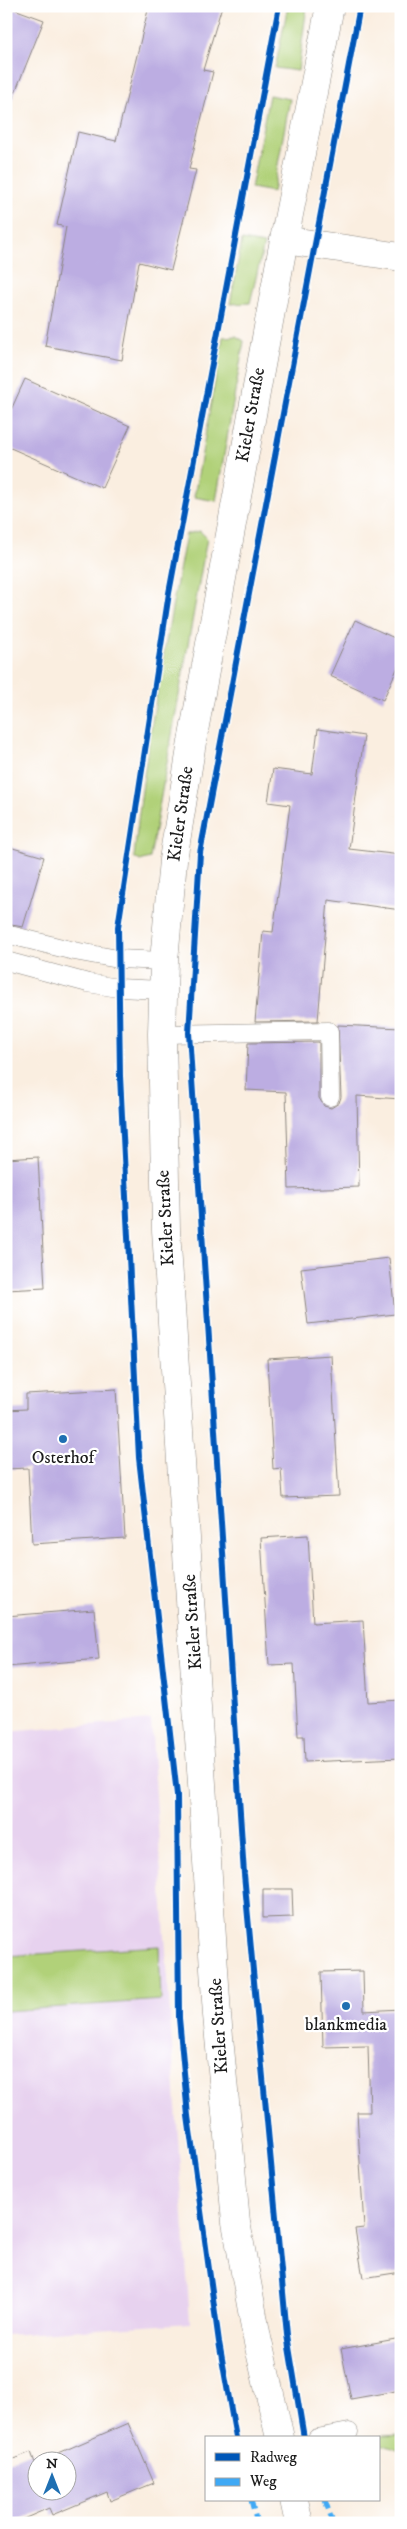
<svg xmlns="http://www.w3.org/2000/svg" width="407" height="2529" font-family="'IM FELL DW Pica',serif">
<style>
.built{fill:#e7d2ef}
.green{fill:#b1d179;stroke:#66764a}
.building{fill:#bcade2}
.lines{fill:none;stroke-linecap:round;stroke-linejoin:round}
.service-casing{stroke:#8b857e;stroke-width:19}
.minor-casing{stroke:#8b857e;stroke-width:29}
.primary-casing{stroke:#8b857e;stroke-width:29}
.service{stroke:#fff;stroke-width:18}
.minor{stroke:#fff;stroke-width:28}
.primary{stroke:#fff;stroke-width:28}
.quiet{stroke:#3fa9f5;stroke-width:5;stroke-dasharray:10 5;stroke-linecap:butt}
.cycleway-casing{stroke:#fff;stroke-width:9}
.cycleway{stroke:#0057b8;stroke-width:6}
.poi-dot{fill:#1f6fb2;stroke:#fff;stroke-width:2}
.labels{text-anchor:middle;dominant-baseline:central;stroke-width:4.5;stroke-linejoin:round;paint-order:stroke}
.street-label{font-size:18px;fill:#1c1c1c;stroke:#fff}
.poi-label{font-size:18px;fill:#1c1c1c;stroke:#fff}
</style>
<rect width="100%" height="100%" fill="#fff"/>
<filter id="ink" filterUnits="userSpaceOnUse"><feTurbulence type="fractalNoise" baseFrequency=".02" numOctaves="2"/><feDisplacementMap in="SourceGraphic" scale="10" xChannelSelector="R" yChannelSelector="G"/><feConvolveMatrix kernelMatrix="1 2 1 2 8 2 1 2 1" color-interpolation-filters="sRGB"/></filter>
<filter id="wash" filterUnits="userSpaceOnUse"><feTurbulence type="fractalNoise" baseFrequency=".0096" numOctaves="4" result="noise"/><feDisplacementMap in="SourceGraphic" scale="20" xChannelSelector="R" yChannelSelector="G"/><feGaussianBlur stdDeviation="1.12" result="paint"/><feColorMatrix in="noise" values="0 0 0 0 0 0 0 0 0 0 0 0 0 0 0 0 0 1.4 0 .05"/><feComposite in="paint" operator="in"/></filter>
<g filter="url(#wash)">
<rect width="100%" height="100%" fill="#faeee0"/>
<path class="built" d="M151 1720 190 2323 6 2335V1732Z"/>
<path class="green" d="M288 6H307L298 71 275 68Z
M269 95 290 99 273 192 251 188Z
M242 240 264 244 250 303 230 304Z
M236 336 244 341 216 501 194 497 223 337Z
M200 531 207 538 150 858 140 861 134 857C145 748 166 641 186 534Z
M159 1946 161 2000 6 2011V1956Z
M401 2435V2451L378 2443V2439L383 2436Z"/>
<g id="blocks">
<path class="building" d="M6 6 44 20 8 110H6Z
M149 6H222L203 70 213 72 189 169 196 170 171 270 139 262 122 360 45 346 66 227 57 225 78 132 116 141Z
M25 379 130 426 102 488 6 446V421Z
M355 620 401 641V660L383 700 330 676Z
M318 729 364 736 349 849 401 855V910L328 900 318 1021 255 1022 263 931 273 932 290 805 268 802 273 769 312 774Z
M6 846 44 857 23 927 6 924Z
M338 1025 401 1028V1099L357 1096 359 1187 289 1189 286 1092 246 1090 248 1043 319 1042V1098L324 1106 331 1108 339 1103 341 1097Z
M38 1157 45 1288 6 1290V1159Z
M389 1258 395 1314 308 1324 301 1268Z
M331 1355 339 1496 283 1498 281 1468 273 1469 267 1359Z
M116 1389 125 1538 32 1544 28 1468 6 1469V1410L26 1409V1394Z
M308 1535 313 1623 363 1620 368 1702 401 1700V1758L305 1762 304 1736H298L294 1664 269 1665 261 1538Z
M94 1609 99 1659 6 1667V1616Z
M263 1889H292L293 1917 263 1918Z
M363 1971 364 2011 401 2009V2272L363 2278 355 2229 364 2228 357 2112H370L368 2046 323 2047 321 1972Z
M401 2338V2390L351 2399 341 2349Z
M128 2423 154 2483 110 2501 107 2492 52 2515 49 2508 14 2523H6V2462L31 2452 35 2463 38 2462V2492H68V2462H38Z"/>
</g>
</g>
<g filter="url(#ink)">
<use href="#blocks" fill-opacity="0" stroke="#8b857e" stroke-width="1"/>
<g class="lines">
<defs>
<path id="service" d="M6 934 74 951 118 959 164 961
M6 961 88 983 118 988 163 990
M162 1034 329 1031 330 1097
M317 2438 349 2432"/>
<path id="minor" d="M284 240 401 257"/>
<path id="primary" d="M280 2438 257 2338 236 2222 217 2015 166 1230 162 1034 164 961 173 860 192 742 284 240 330 6
M294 2500 299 2523"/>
</defs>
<use href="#service" class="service-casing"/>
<use href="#minor" class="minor-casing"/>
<use href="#primary" class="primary-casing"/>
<use href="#service" class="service"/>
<use href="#minor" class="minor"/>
<use href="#primary" class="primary"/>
<path class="quiet" d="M251 2500 257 2523
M325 2500 333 2523"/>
<defs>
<path id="cycleway" d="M236 2438 219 2342 204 2233 188 2116 179 2018 177 1795 139 1458 120 1076 118 927 169 593 279 6
M304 2438 287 2335 244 1874 189 1033 200 853 360 6"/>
</defs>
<use href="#cycleway" class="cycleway-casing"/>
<use href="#cycleway" class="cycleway"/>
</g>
</g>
<g class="poi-dot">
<circle cx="63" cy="1439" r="5"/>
<circle cx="346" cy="2006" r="5"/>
</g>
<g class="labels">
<g class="street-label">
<text transform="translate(251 415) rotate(-80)">Kieler Straße</text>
<text transform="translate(181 814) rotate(-82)">Kieler Straße</text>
<text transform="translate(166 1218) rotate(-93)">Kieler Straße</text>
<text transform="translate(193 1622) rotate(-94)">Kieler Straße</text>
<text transform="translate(219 2026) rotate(-94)">Kieler Straße</text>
</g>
<g class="poi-label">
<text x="63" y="1458">Osterhof</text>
<text x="346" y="2025">blankmedia</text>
</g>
</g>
<rect width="407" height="2529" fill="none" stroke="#fff" stroke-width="25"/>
<rect x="205" y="2436" width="175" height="65" fill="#ffffff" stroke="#a4a4a4"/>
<rect x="215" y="2453" width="25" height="8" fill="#0057b8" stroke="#a4a4a4"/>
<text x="250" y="2462" font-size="15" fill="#1c1c1c">Radweg</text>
<rect x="215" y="2478" width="25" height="8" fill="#3fa9f5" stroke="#a4a4a4"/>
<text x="250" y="2486" font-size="15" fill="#1c1c1c">Weg</text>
<g transform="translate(52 2476)"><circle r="24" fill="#ffffff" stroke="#a4a4a4"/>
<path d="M0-4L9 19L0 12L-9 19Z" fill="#1f6fb2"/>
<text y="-8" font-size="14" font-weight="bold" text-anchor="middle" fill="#1c1c1c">N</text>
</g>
</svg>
